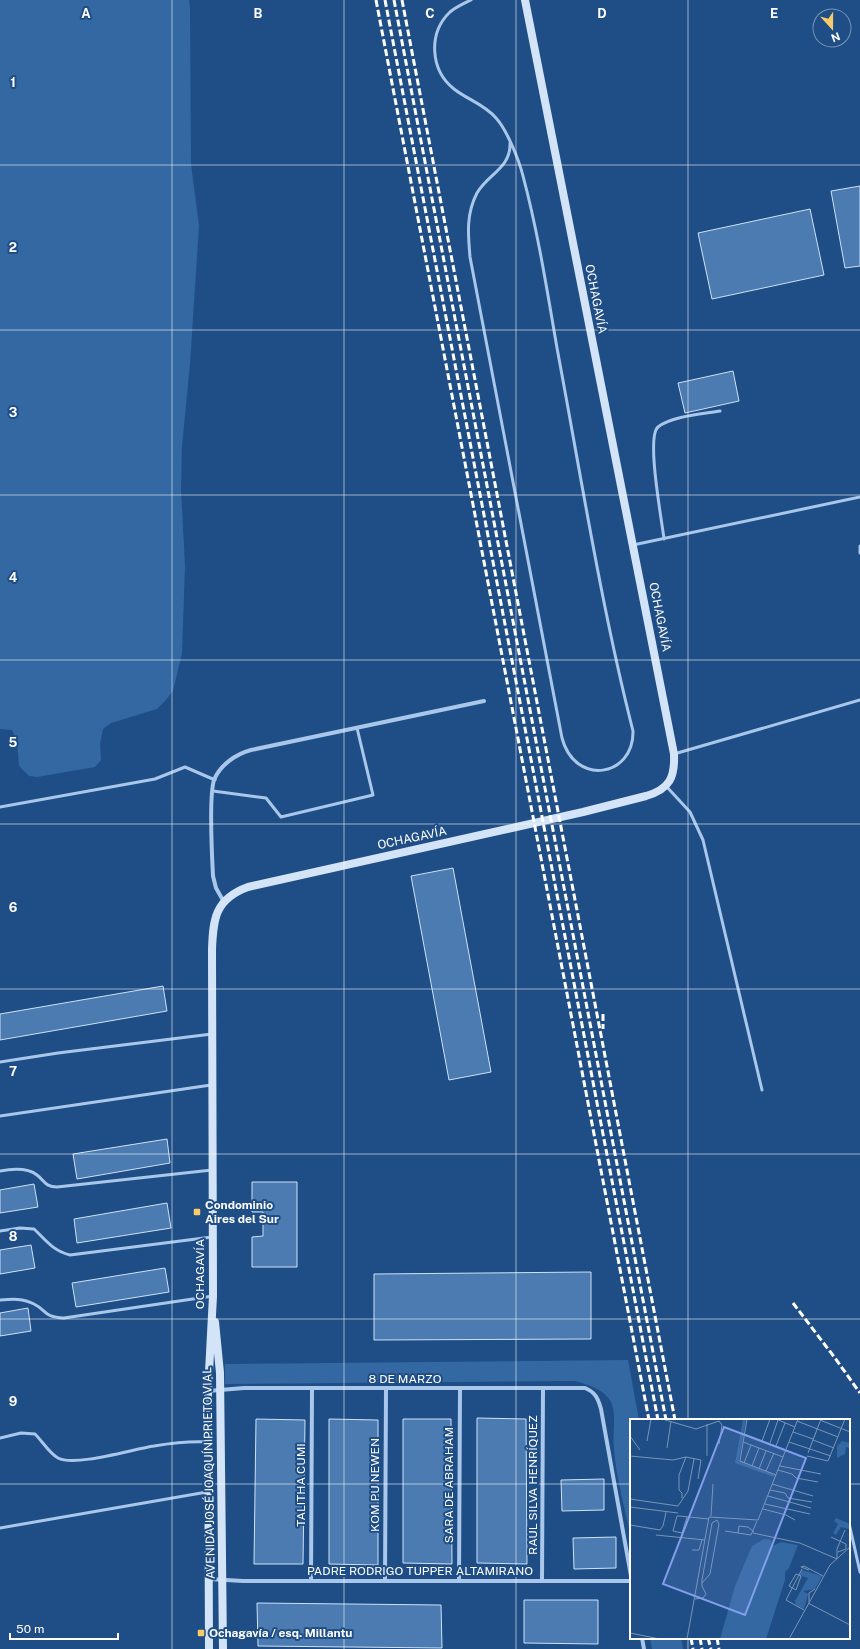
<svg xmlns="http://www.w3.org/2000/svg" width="860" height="1649" font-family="'Public Sans',sans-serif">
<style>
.green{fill:#3368a3}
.building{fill:#4c7bb1;stroke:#cde1f7}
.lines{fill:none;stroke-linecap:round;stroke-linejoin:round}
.lane{stroke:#a8c7ea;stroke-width:3}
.street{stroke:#a8c7ea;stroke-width:4}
.secondary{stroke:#d4e4f8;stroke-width:8}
.rail{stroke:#fff;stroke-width:3;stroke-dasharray:7 3;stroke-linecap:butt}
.grid{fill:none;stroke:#fff;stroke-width:1;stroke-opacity:0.55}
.poi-dot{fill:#f8cb68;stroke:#1f4e86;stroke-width:1.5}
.labels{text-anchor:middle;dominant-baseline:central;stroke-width:4;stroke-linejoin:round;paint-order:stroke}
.street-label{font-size:12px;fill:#fff;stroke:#1f4e86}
.poi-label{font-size:12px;font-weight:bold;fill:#fff;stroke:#1f4e86;text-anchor:start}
.inset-road{fill:none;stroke:#7995b6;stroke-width:1}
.view{fill:#839eea;fill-opacity:0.15;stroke:#839eea;stroke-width:2}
.inset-edge{fill:none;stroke:#fff;stroke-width:2}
.grid-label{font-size:13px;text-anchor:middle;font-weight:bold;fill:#fff;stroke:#1f4e86;stroke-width:4;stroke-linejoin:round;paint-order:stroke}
</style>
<rect width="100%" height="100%" fill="#1f4e86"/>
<path class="green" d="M0 0H189L190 8 191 164 199 226 190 364 182 446 181 489 185 566 182 653 173 691 165 701 157 709 111 723 103 729 100 744 101 760 95 767 37 777 29 776 19 766 17 741 12 730 0 729Z
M628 1360 639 1420H631V1538C625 1508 616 1478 614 1448 612 1434 617 1415 611 1402 604 1389 589 1385 575 1381L225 1384V1364Z
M650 1638H681L683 1649H652Z"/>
<path class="building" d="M860 186V266L845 268 831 191Z
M810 209 824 275 712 299 698 233Z
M733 371 739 401 685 413 678 383Z
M453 868 491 1072 449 1080 411 876Z
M163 986 167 1011 0 1040V1014Z
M167 1139 170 1163 77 1179 73 1154Z
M252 1182H297V1267H252V1237L263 1236V1212H252Z
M34 1184 38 1207 0 1213V1190Z
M167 1203 171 1228 77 1243 74 1219Z
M31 1245 35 1268 0 1274V1250Z
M165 1268 169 1292 76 1307 72 1283Z
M591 1272V1339L374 1340V1274Z
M28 1308 31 1331 0 1336V1313Z
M477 1418 526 1419 527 1564 477 1563Z
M256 1419 305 1420 303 1564H254Z
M329 1419 378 1420V1565L329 1564Z
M403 1419H451L452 1564 403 1563Z
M604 1479V1510L562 1511 561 1480Z
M616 1537V1568L574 1569 573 1538Z
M524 1600H598V1644L524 1643Z
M257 1603 441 1605 442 1648 258 1646Z"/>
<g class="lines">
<path class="lane" d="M471 0C463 4 456 7 450 12 428 33 430 70 454 89 468 100 484 104 496 118 507 130 519 160 523 176 538 232 547 290 557 348 581 476 601 605 633 731 634 777 575 787 562 738L470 257C468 234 466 214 477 193 488 174 511 168 510 143
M664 539C662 521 646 437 658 427 672 416 703 414 720 411
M633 545 860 497
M860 546V553
M674 754 860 700
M666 786 690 812 703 840 762 1090
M213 791 266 798 281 817 373 795 357 728
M0 807 155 779 185 767 215 780
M0 1062 58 1053 212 1034
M0 1116 211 1085
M0 1171C11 1169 28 1168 37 1175 45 1181 45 1187 57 1187L212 1170
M0 1231 20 1228 34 1229C46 1240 53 1251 70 1255L212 1237
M0 1300C12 1299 23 1298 34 1304 48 1311 43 1317 64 1318L213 1296
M0 1438 21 1433 35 1434C42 1441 50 1454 58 1458 75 1467 133 1449 154 1446 172 1443 190 1441 208 1442
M849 1523 860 1572
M0 1528 207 1492"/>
<path class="street" d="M224 902 216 888 213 876C212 857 209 796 214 780 220 765 236 754 251 750L484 701
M208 1391 244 1388H585C595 1392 598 1398 601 1409L631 1576
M209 1579 243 1581H631
M311 1581 312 1389
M385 1581 386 1389
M459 1581 460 1389
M542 1581 543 1389
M642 1638 644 1649"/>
<path class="secondary" d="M215 1322 220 1373 223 1649
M209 1649 208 1391 213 1296 212 950C213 919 215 899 248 887L583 812 646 796C670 789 675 777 674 754L525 0"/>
<path class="rail" d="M376 0 649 1420
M385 0 658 1420
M394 0 666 1420
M402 0 675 1420
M603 1014V1029
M793 1303 835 1358 860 1393
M691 1638 693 1649
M700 1638 702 1649
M708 1638 711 1649
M717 1638 719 1649"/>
</g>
<path class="grid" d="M172 0V1649M344 0V1649M516 0V1649M688 0V1420M0 165H860M0 330H860M0 495H860M0 660H860M0 824H860M0 989H860M0 1154H860M0 1319H860M0 1484H631M849 1484H860M688 1638V1649"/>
<g class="poi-dot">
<rect x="193" y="1208" width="8" height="8" rx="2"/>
<rect x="197" y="1629" width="8" height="8" rx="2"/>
</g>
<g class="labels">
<g class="street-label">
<text transform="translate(596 299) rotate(79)">OCHAGAVÍA</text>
<text transform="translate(660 617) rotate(79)">OCHAGAVÍA</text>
<text transform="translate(412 838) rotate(-12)">OCHAGAVÍA</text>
<text transform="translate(200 1274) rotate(-90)">OCHAGAVÍA</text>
<text x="405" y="1379">8 DE MARZO</text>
<text transform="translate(209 1473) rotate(-91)">AVENIDA JOSÉ JOAQUÍN PRIETO VIAL</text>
<text transform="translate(301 1485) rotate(-90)">TALITHA CUMI</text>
<text transform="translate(375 1485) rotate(-90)">KOM PU NEWEN</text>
<text transform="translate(449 1485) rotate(-90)">SARA DE ABRAHAM</text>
<text transform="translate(533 1485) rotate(-90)">RAUL SILVA HENRÍQUEZ</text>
<text x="420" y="1571">PADRE RODRIGO TUPPER ALTAMIRANO</text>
</g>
<g class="poi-label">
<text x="205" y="1205">Condominio<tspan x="205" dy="14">Aires del Sur</tspan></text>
<text x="209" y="1633">Ochagavía / esq. Millantu</text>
</g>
</g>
<g transform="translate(630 1419)">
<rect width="220" height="220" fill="#1f4e86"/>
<path d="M113 0H116L109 41 145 56 144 58 105 44ZM212 22 220 24V29L216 28 215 35 207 39V27ZM206 99 220 105 219 110 211 108 206 116 203 114 208 105 204 102ZM134 120 141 121 142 127 151 123 168 126 159 149 155 153V161L136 220H90L105 167 122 127ZM172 151 192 157 185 170 173 172 178 175 174 190 166 186 165 182 178 159 169 156Z" fill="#3368a3"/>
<path class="inset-road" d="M32 0 66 10 89 2 92 6 89 25M117 0 110 42 146 56M146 0 165 8M190 1 220 13M167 2 208 18M163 13 183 20M114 15 156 31M0 17 10 31M183 21 204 29M17 22 21 0M132 22 140 0M113 23 153 38M159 23 201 37M140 24 148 1M146 27 155 4M37 29 41 2M178 34 191 0M0 37 43 41 56 38 71 41 68 60M77 37V5M177 37 198 42 215 0M114 44 121 26M122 47 129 29M150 47 191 55M129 50 136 32M148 51 162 55 166 59 188 63M136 52 144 34M142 65 183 77M140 71 155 74 158 79 182 83M138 77 181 89M52 79V74L49 71V56L56 38M0 80 48 87 58 72 64 40M135 85 180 95M0 88 48 94M133 90 156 96 165 101M81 97 83 65M57 98 52 114 43 112 47 97H49L79 100M0 106 30 111 33 107 36 93M95 112 121 116 127 102M108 114 109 107 118 108 124 113M123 114 170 124 207 140V130L215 111M26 116 75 121M201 118 216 125V130L208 133M62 131H69L72 121M172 150 156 181 174 191M179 151 171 148 174 147 193 157M166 155 171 157 166 171 159 167ZM65 180 73 179 76 175 72 167V161L82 104 87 101 89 105 80 155 72 164M179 183V174L185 170M178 184 220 206M0 214 30 220M57 220 79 98 128 101 168 0M159 220 200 146 220 128"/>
<path class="view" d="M94 8 176 39 115 196 33 165Z"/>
<rect width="220" height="220" class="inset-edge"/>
</g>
<g class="grid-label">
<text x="86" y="18">A</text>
<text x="258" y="18">B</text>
<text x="430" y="18">C</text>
<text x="602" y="18">D</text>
<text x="774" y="18">E</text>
<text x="13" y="87">1</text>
<text x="13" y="252">2</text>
<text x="13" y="417">3</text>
<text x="13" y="582">4</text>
<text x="13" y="747">5</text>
<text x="13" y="912">6</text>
<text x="13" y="1076">7</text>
<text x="13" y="1241">8</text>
<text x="13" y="1406">9</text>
</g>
<g transform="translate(832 28) rotate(159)"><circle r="19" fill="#1f4e86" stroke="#7995b6"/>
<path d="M0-3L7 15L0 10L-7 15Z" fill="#f8cb68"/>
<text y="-6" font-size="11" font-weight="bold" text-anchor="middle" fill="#ffffff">N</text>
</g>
<path d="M10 1633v6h108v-6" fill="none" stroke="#ffffff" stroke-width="2"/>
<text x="16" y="1633" font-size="12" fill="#ffffff" stroke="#1f4e86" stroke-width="3" paint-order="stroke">50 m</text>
</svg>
